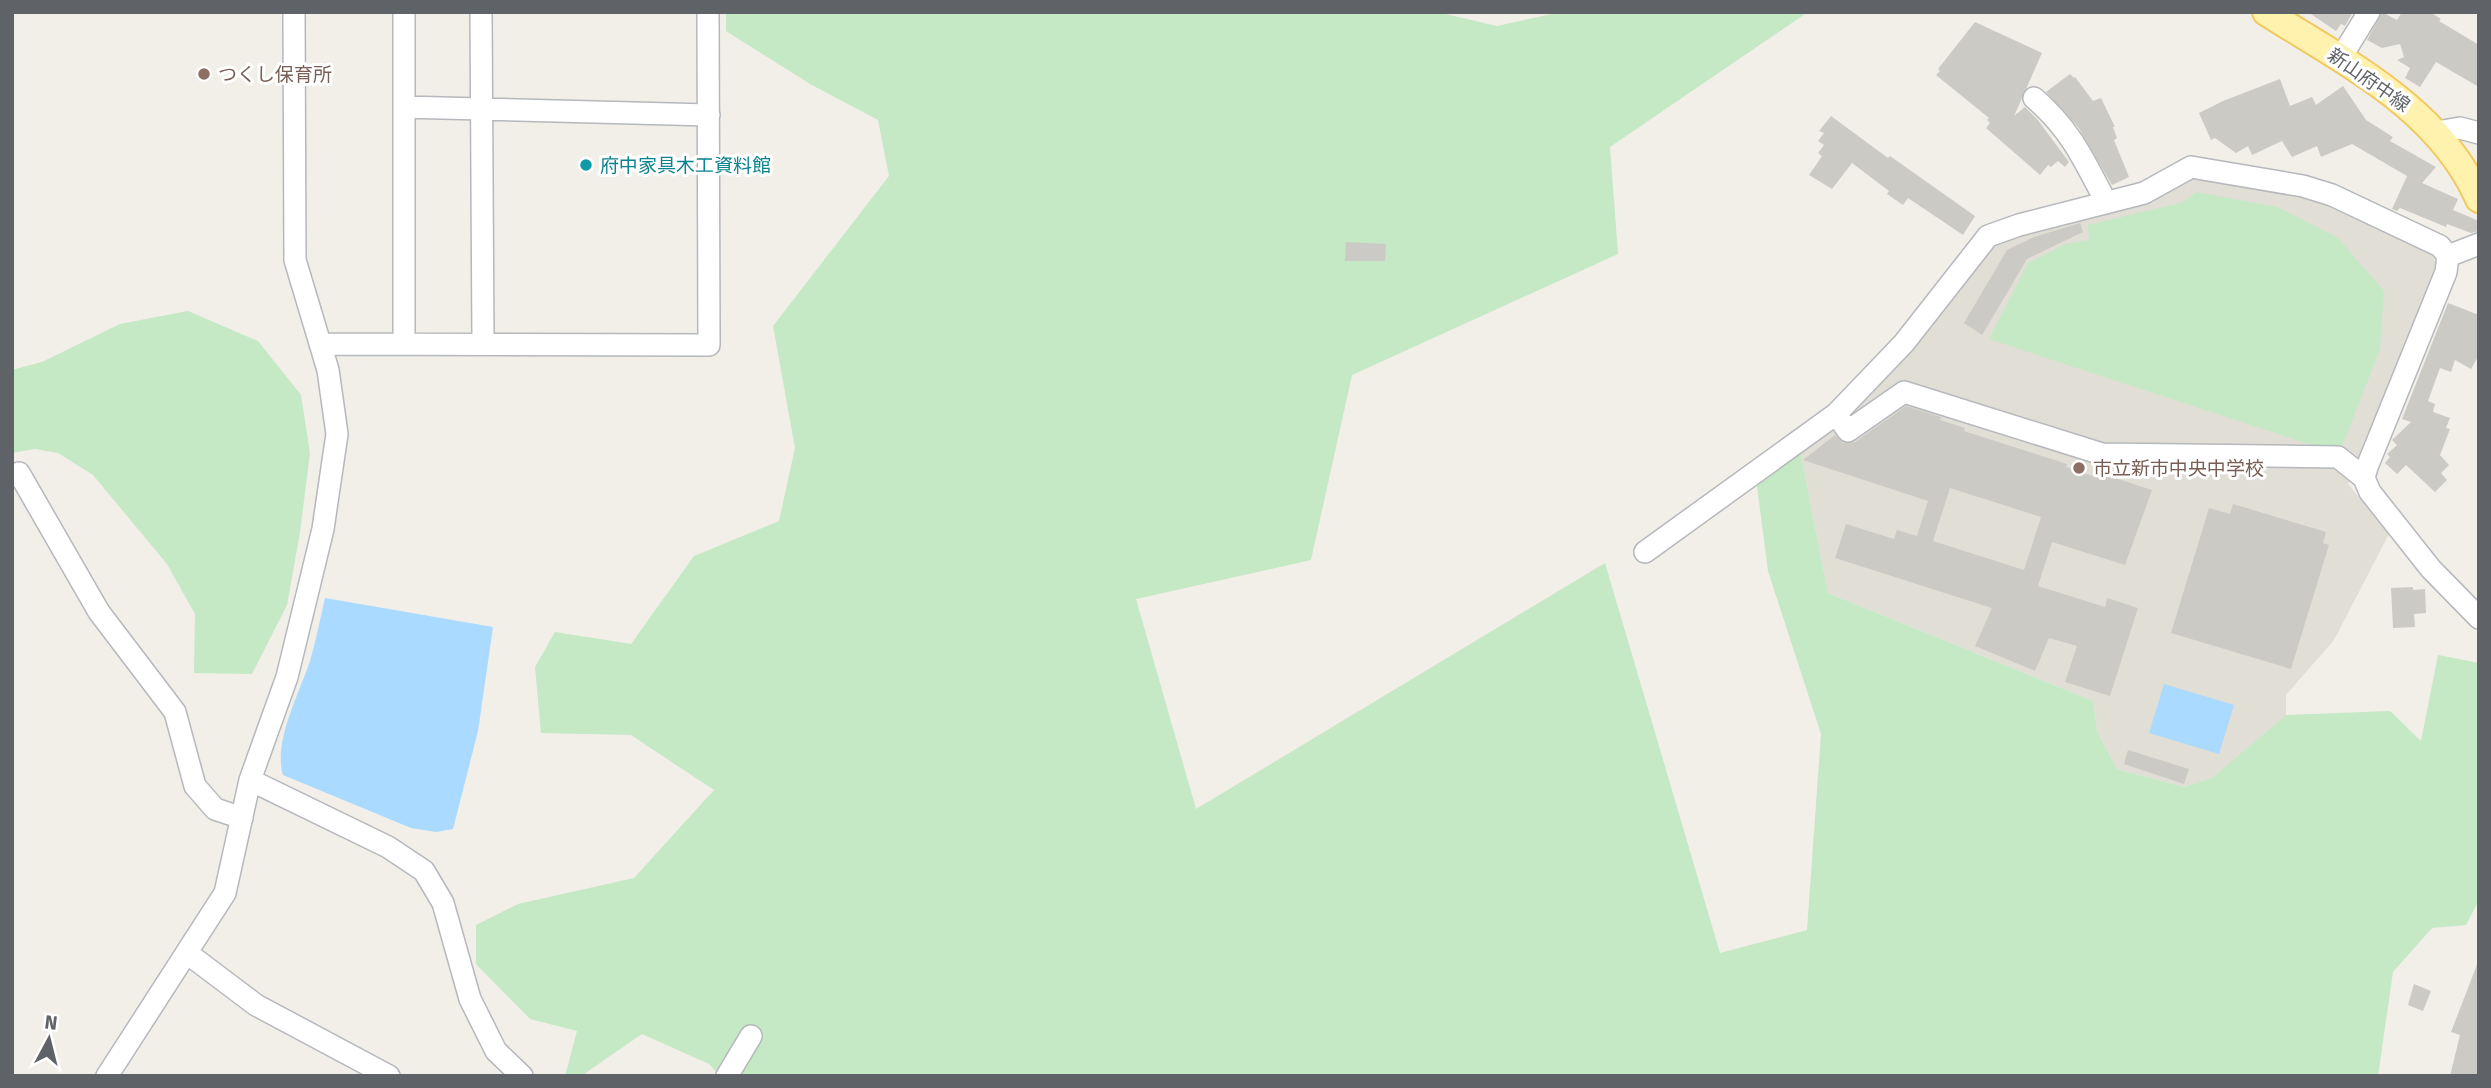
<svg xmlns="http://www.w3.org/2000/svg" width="2491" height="1088" font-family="'Fira Sans','Noto Sans JP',sans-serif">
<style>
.education{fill:#e1ded6}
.green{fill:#c5e8c5}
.water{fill:#aadaff}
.building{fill:#cccac5;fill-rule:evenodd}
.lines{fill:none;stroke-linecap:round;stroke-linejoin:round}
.minor-casing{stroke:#b5b8bc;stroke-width:24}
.major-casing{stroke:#f2c960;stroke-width:30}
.minor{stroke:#fff;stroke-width:21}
.major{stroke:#fff2af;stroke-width:26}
.education-dot{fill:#8d6e63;stroke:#fff;stroke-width:2.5}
.culture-dot{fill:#0f9aa8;stroke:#fff;stroke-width:2.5}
.labels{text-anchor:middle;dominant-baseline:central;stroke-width:6;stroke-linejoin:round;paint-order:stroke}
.education-label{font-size:19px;fill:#785e54;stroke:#fff;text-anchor:start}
.street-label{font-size:19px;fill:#5f6368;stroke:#fff}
.culture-label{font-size:19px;fill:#0d838f;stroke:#fff;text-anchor:start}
</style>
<rect width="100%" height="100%" fill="#f1efe8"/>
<path class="education" d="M2192 174 2303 195 2430 250 2437 266 2348 484 2389 534 2334 640 2286 695V715L2213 778 2184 787 2117 769 2097 731 2093 701 1828 593 1800 450 1905 359 1990 249 2022 231Z"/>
<path class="green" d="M726 12H1437L1497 26 1561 12H1808L1610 147 1618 254 1352 375 1311 560 1136 599 1196 809 1605 563 1720 953 1807 930 1821 734 1768 571 1757 486 1800 450 1828 593 2093 701 2097 731 2117 769 2184 787 2212 778 2286 715 2390 711 2421 741 2438 655 2479 663V900L2466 925 2432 928 2393 972 2378 1076H720L709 1064 642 1034 581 1076H565L577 1031 530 1019 476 964V925L518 904 634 878 714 790 631 735 541 733 535 667 555 632 631 644 694 556 779 521 795 448 773 326 889 176 878 120 810 84 726 31Z
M2196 192 2277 207 2338 238 2384 291 2380 349 2339 454 1989 339 2028 263 2066 244 2089 240 2088 225 2184 202Z
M188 311 258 341 301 395 310 453 300 532 287 605 252 674 194 673 195 614 167 564 93 475 58 453 35 449 12 453V370L42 362 120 324Z"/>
<path class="water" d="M325 598 493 627 478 731 453 829 436 832 411 828 283 775C273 742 299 694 310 661 316 641 320 619 325 598Z
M2164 684 2234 705 2219 754 2149 733Z"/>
<path class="building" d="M2308 12H2353L2345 26 2341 24 2336 31Z
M2382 12 2397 20 2402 12H2430L2441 19 2439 21 2479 45V87L2436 62 2420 87 2405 78 2410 68 2397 60 2404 57 2400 44 2382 48 2367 40Z
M1975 22 2042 53 2014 116 2025 107 2037 119 2069 162 2065 167 2058 161 2051 167 2048 165 2040 175 1986 128 1990 123 1987 120 1989 118 1936 75 1940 71 1938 69Z
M2070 74 2074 78 2075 77 2093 101 2101 98 2115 127H2113L2117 138 2114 140 2129 177 2112 185 2078 127 2046 92Z
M2280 79 2290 106 2312 97 2316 105 2343 86 2366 120 2393 137 2390 141 2436 167 2422 183 2458 199 2453 210 2479 221V231L2471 233 2447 224 2446 227 2400 208 2397 211 2392 209 2407 176 2352 144 2321 157 2317 146 2292 157 2282 141 2252 155 2248 146 2236 153 2215 138 2211 140 2199 113 2223 101Z
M1831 116 1888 158 1890 156 1975 216 1963 235 1908 198 1903 205 1887 194 1889 191 1852 163 1832 189 1809 175 1822 156 1818 153 1824 145 1818 141 1824 133 1819 131Z
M2080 223 2083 232 2027 259 1982 335 1964 323 2007 250 2034 237Z
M1346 242 1386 244 1385 261H1345Z
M2448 303 2479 315V355L2471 369 2455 360 2451 372 2440 368 2428 401 2435 404 2433 412 2450 418 2446 428 2450 429 2440 455 2449 465 2441 473 2447 480 2435 492 2406 465 2397 474 2385 463 2390 457 2387 454 2397 445 2392 440 2411 422 2402 419Z
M1906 406 1941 417 1940 420 1965 428 1964 431 2067 464 2066 467 2105 480 2106 475 2152 490 2125 565 2052 542 2038 586 2105 607 2107 598 2138 608 2110 696 2065 682 2077 646 2049 638 2035 671 1975 646 1992 608 1835 558 1846 524 1894 539 1897 530 1917 536 1928 501 1803 460 1835 435 1843 443 1855 442ZM1950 488 2041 517 2024 570 1933 541Z
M2233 504 2326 532 2323 543 2329 545 2291 669 2171 633 2209 508 2230 514Z
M2413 587V590L2425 589 2426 613 2414 614 2415 627 2393 628 2391 588Z
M2128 750 2189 769 2184 784 2124 764Z
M2478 962 2479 1076H2450L2460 1035 2451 1032Z
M2414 984 2431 991 2423 1011 2408 1005Z"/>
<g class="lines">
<defs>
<path id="minor" d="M481 12 483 344
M2340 59 2369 12
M2034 98C2071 130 2084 160 2106 202
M404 107 709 115
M2437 132 2460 128 2479 133
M2448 256 2479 244
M320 344 709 345 708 12
M404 344V12
M1836 414 1848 431 1904 392 2102 454 2338 457 2364 478
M19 473 99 612 175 712 195 786 215 809 242 818
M1645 552 1836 414 1904 343 1988 236 2019 225 2144 193 2191 167 2303 186 2332 195 2440 246 2448 256 2446 272 2367 467 2364 478 2370 492 2431 569 2479 618
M250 780 388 847 424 871 443 903 470 999 496 1051 522 1076
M187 953 256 1005 389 1076
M107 1076 225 893 250 780 287 677 323 529 337 434 328 370 295 260 294 12
M727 1076 751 1036"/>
<path id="major" d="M2266 12C2346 63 2439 108 2479 199"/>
</defs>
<use href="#minor" class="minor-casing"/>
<use href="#major" class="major-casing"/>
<use href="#minor" class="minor"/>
<use href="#major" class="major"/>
</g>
<g class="education-dot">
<circle cx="204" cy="74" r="7"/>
<circle cx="2079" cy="468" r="7"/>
</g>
<circle class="culture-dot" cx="586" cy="165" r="7"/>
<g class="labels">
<g class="education-label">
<text x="218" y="74">つくし保育所</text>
<text x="2093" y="468">市立新市中央中学校</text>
</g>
<g class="street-label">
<text transform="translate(2369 80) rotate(35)">新山府中線</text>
</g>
<g class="culture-label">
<text x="600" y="165">府中家具木工資料館</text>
</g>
</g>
<rect width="2491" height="1088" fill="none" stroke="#5f6368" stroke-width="28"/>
<g transform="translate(49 1039) rotate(7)" stroke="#ffffff" stroke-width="5" paint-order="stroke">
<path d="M0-5L12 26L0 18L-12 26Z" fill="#5f6368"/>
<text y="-10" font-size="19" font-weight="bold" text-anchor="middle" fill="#5f6368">N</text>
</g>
</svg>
